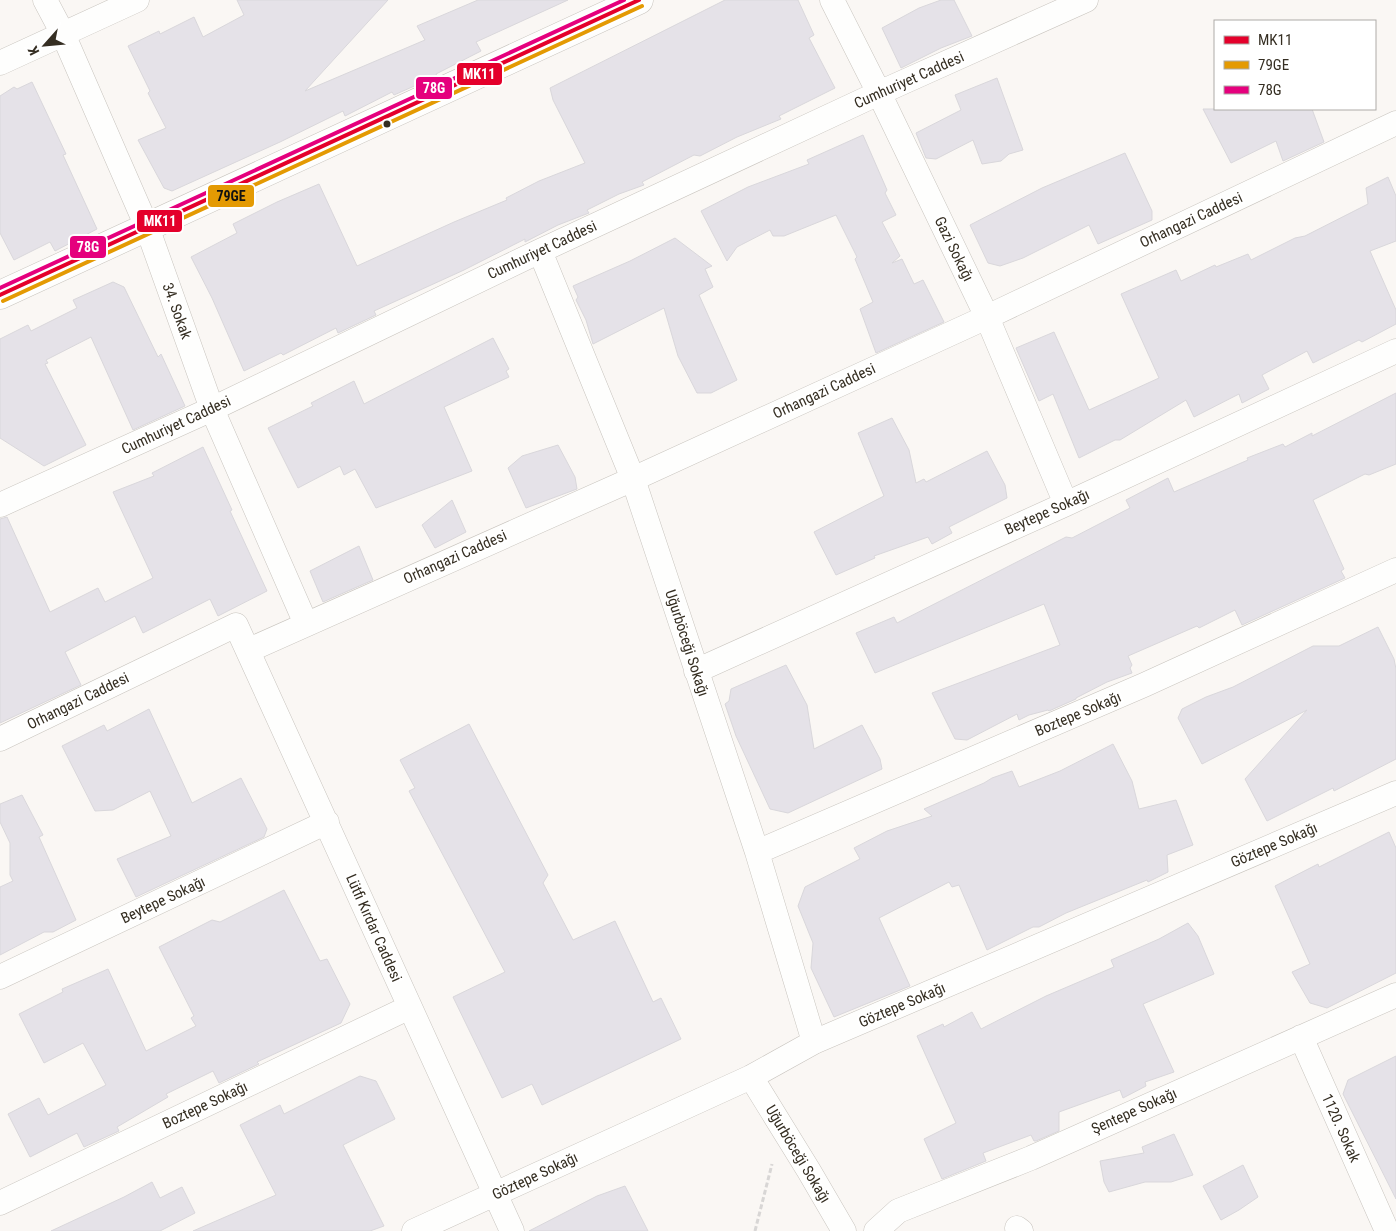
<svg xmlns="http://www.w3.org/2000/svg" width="1396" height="1231" font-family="'Roboto Condensed',sans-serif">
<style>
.building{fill:#e5e2e8;stroke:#d9d7db}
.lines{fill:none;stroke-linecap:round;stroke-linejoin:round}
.minor-casing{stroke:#c8c4be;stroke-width:25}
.secondary-casing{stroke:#c8c4be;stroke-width:29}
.path{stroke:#d8d6d5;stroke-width:3;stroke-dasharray:5 2.5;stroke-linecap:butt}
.minor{stroke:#fefefd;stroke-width:24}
.secondary{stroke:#fefefd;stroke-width:28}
.bus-1-casing{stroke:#fff;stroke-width:8}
.bus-2-casing{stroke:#fff;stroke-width:8}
.bus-3-casing{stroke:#fff;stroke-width:8}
.bus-1{stroke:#e4002b;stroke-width:4}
.bus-2{stroke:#e49a03;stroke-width:4}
.bus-3{stroke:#e5007d;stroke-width:4}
.bus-dot{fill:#352e22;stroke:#fff;stroke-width:2}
.labels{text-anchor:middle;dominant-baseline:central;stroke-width:5;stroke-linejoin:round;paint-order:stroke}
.street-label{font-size:15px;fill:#352e22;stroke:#fff}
.line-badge{stroke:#fff;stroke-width:2}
.badge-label{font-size:14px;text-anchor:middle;font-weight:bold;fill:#fff}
.pale-badge-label{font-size:14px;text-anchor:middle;font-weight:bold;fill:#111}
</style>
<rect width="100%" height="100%" fill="#faf7f4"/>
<path class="building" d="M237 0H388L305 91 425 40 417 26 478 0H568L476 42 481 51 436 74 437 76 394 95 392 92 345 116 343 111 280 142 172 191 164 188 138 140 166 128 148 93 150 91 128 46 159 31 160 34 194 17 203 37 244 15Z
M725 0H798L814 35 809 38 835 88 779 116 781 119 737 137 700 156 694 155 642 182 644 185 619 194 587 210 589 213 558 225 525 242V239L464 270 374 311 376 315 338 333 336 328 283 355 281 353 244 371 212 298 191 257 237 233 233 224 277 202 319 184 357 266 454 222 507 200 506 198 539 181 585 163 553 100 550 88Z
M941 0H954L972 36 941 48 901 68 882 28 919 8Z
M997 78 1023 150 1009 154 1001 161 982 164 973 140 936 159 926 158 916 133 961 110 955 95Z
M32 82 66 154 63 155 97 229 55 251 50 242 14 260 0 233V96L14 87 17 89Z
M1203 109H1312L1324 142 1283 161 1276 141 1231 163Z
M863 135 887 190 885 193 896 215 882 222 900 256 892 263 902 259 914 284 923 280 944 322 876 353 860 309 873 302 855 259 857 257 836 215 784 236H773L770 230 737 247 727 261 701 211 748 187 809 164 807 160Z
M1125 153 1152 211V220L1098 244 1089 225 1023 258 1000 266 988 263 970 225 1042 188Z
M1388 177 1396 196V241L1370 251 1396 310V324L1362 342 1359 340 1313 363 1307 351 1262 375 1269 389 1242 403 1239 394 1194 417 1186 400 1120 440H1115L1079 458 1053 394 1039 401 1016 348 1054 332 1089 410 1159 378 1121 294 1176 270 1181 281 1215 265 1216 267 1248 254 1251 260 1295 238 1305 236 1368 204 1366 188Z
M675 238 712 266 705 269 713 287 699 295 737 380 711 393H697L678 356 664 308 593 344 586 320 576 300 578 297 573 286 630 261Z
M113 282 124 287 158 357 161 354 185 406 133 430 91 337 46 360 48 363 45 364 86 445 44 466 0 438V339L28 325 31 331 77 308 73 300Z
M493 338 509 369 506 371 509 377 444 407 472 471 376 508 355 469 344 475 340 466 298 488 268 428 313 406 311 403 354 381 364 404Z
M1396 393V464L1369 475 1365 474 1313 500 1344 569 1341 571 1345 578 1242 625 1235 610 1199 628 1197 626 1128 656 1132 665 1130 668 1132 673 1107 682 1076 698V699L1049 711 1048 710 1029 715 1019 720 1017 714 967 740 955 739 932 693 1060 645 1044 604 875 673 856 633 894 617 897 623 1066 537 1072 538 1130 508 1126 500 1168 478 1174 492 1248 460 1247 458 1283 444 1285 447 1312 433V436Z
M892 418 909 450 916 483 924 479 926 482 987 451 1005 485 1007 498 949 527 952 533 932 544 928 537 874 556 875 558 836 575 814 532 884 496 858 433Z
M558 445 575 477 577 489 526 508 508 468 522 456Z
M203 447 232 510 230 511 267 591 218 616 210 599 143 633 135 616 65 652 81 685 0 723V519L7 517 50 612 98 588 105 602 153 578 113 492 154 476 152 473Z
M452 500 466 532 435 548 422 525Z
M359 546 373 580 323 602 310 571Z
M1378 627 1394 659 1396 669V759L1334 791 1333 788 1267 821 1245 779 1307 710 1202 764 1178 718 1182 709 1206 697 1233 687 1313 646H1339Z
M786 665 807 705 814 749 862 725 880 759 882 769 788 813 770 809 736 736 725 704 729 701 731 689Z
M149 709 192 803 241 778 267 829 264 837 136 897 117 859 171 836 150 791 113 810 95 811 62 746 104 725 107 731Z
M469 724 548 875 543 883 573 940 615 921 653 1002 661 998 681 1039 542 1105 532 1084 502 1098 453 997 505 972 409 791 415 788 400 760Z
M1113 744 1132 781 1139 809 1176 800 1193 845 1167 855 1168 872 1148 882 1147 880 1066 913 1039 927H1033L987 950 959 885 952 887 949 882 879 918 910 986 834 1017 811 968 813 943 798 906 805 887 860 859 854 848 887 831 932 816 924 809 984 783 992 778 1012 771 1019 787 1060 771Z
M22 795 43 835 39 837 76 920 53 932H44L0 955V887L13 881 10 875V843L0 822V804Z
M1389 832 1396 848V973L1327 1008 1310 1003 1292 972 1310 964 1275 886 1318 864 1319 867Z
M284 890 320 961 327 959 350 1004 341 1023 257 1062 259 1064 219 1083 213 1071 166 1094 168 1097 117 1127 119 1131 84 1147 77 1133 30 1157 8 1114 39 1098 48 1115 106 1085 83 1043 44 1063 19 1014 63 992 62 989 108 969 146 1051 196 1026 191 1018 194 1016 159 947 212 920 220 922Z
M1188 923 1198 936 1214 974 1143 1004 1174 1072 1145 1082 1146 1086 1123 1098 1120 1090 1059 1112V1131L1036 1141H1034L1031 1135 983 1153 986 1161 942 1179 924 1139 956 1123 917 1036 943 1024 944 1027 972 1012 981 1029 1046 996 1114 967 1111 960 1159 939Z
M1396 1056V1199L1343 1094 1348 1080Z
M360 1076 376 1081 395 1119 343 1145 384 1226 370 1231H193L276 1195 240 1125 280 1105 284 1114Z
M1174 1134 1193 1175 1171 1182H1145L1109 1192 1104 1182 1100 1161 1144 1153 1142 1147Z
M1243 1165 1258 1197 1239 1210 1221 1220 1203 1186Z
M152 1182 160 1198 182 1187 195 1213 160 1231H51L124 1197Z
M625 1186 648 1231H529L597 1196Z"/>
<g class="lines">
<defs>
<path id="minor" d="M45 0 63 34 147 227 212 409 306 624
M832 0 879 93 987 317 1066 504
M0 63 137 0
M540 251 633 479 757 852 814 1042
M0 505 212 409 540 251 879 93 1086 0
M249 650 633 479 987 317 1396 123
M696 671 1066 504 1396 351
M0 739 236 625 512 1231
M757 852 1144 685 1396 570
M0 977 327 822
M1301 1037 1387 1231
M751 1077 809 1171 844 1231
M0 1203 410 1007
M1017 1228 1021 1231
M414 1231 751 1077 814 1042 1396 793
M876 1231 898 1211 1031 1158 1396 995"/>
<path id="secondary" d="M0 295 639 0"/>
</defs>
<use href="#minor" class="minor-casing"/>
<use href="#secondary" class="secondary-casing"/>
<path class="path" d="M755 1231 772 1164"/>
<use href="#minor" class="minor"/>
<use href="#secondary" class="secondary"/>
<defs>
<path id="bus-1" d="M0 295 639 0"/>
<path id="bus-2" d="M3 301 642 6"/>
<path id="bus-3" d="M0 288 624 0"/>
</defs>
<use href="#bus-1" class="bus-1-casing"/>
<use href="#bus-2" class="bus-2-casing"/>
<use href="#bus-3" class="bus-3-casing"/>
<use href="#bus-1" class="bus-1"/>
<use href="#bus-2" class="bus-2"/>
<use href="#bus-3" class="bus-3"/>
</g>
<circle class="bus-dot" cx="387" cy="124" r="4.5"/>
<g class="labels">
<g class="street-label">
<text transform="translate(909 80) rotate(-24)">Cumhuriyet Caddesi</text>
<text transform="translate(1191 220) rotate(-25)">Orhangazi Caddesi</text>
<text transform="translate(954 249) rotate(64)">Gazi Sokağı</text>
<text transform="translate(542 250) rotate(-25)">Cumhuriyet Caddesi</text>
<text transform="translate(177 311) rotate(70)">34. Sokak</text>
<text transform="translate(824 391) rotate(-25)">Orhangazi Caddesi</text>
<text transform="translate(176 425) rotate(-25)">Cumhuriyet Caddesi</text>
<text transform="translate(1047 512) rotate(-24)">Beytepe Sokağı</text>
<text transform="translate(455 557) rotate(-24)">Orhangazi Caddesi</text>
<text transform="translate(687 643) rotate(72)">Uğurböceği Sokağı</text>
<text transform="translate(78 701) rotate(-26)">Orhangazi Caddesi</text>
<text transform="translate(1078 714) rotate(-23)">Boztepe Sokağı</text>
<text transform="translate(1274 845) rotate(-23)">Göztepe Sokağı</text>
<text transform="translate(163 900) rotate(-25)">Beytepe Sokağı</text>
<text transform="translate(374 928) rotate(66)">Lütfi Kırdar Caddesi</text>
<text transform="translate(902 1005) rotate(-23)">Göztepe Sokağı</text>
<text transform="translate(205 1105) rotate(-25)">Boztepe Sokağı</text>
<text transform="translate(1134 1111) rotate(-24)">Şentepe Sokağı</text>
<text transform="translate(1341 1128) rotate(66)">1120. Sokak</text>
<text transform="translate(798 1154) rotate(59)">Uğurböceği Sokağı</text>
<text transform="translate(535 1176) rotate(-25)">Göztepe Sokağı</text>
</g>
</g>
<g class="line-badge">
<rect x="456" y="62" width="47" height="24" rx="5" fill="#e4002b"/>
<rect x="415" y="76" width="38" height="24" rx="5" fill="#e5007d"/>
<rect x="207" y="184" width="48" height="24" rx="5" fill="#e49a03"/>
<rect x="136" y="209" width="47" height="24" rx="5" fill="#e4002b"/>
<rect x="69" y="235" width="38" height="24" rx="5" fill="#e5007d"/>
</g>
<g class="badge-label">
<text x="479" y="79">MK11</text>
<text x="434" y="93">78G</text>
<text x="160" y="226">MK11</text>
<text x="88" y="252">78G</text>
</g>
<g class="pale-badge-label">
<text x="231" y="201">79GE</text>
</g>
<rect x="1214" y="20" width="162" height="90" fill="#ffffff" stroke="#aeaba7"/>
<rect x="1224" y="36" width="25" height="8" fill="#e4002b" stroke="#aeaba7"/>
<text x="1258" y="45" font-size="15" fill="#352e22">MK11</text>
<rect x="1224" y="61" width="25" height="8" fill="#e49a03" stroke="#aeaba7"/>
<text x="1258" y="70" font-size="15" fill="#352e22">79GE</text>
<rect x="1224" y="86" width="25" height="8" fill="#e5007d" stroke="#aeaba7"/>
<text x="1258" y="95" font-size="15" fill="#352e22">78G</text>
<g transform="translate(45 45) rotate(243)" stroke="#ffffff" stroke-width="4" paint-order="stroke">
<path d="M0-4L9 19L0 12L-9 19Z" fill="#352e22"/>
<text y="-8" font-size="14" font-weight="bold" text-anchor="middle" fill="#352e22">K</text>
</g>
</svg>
